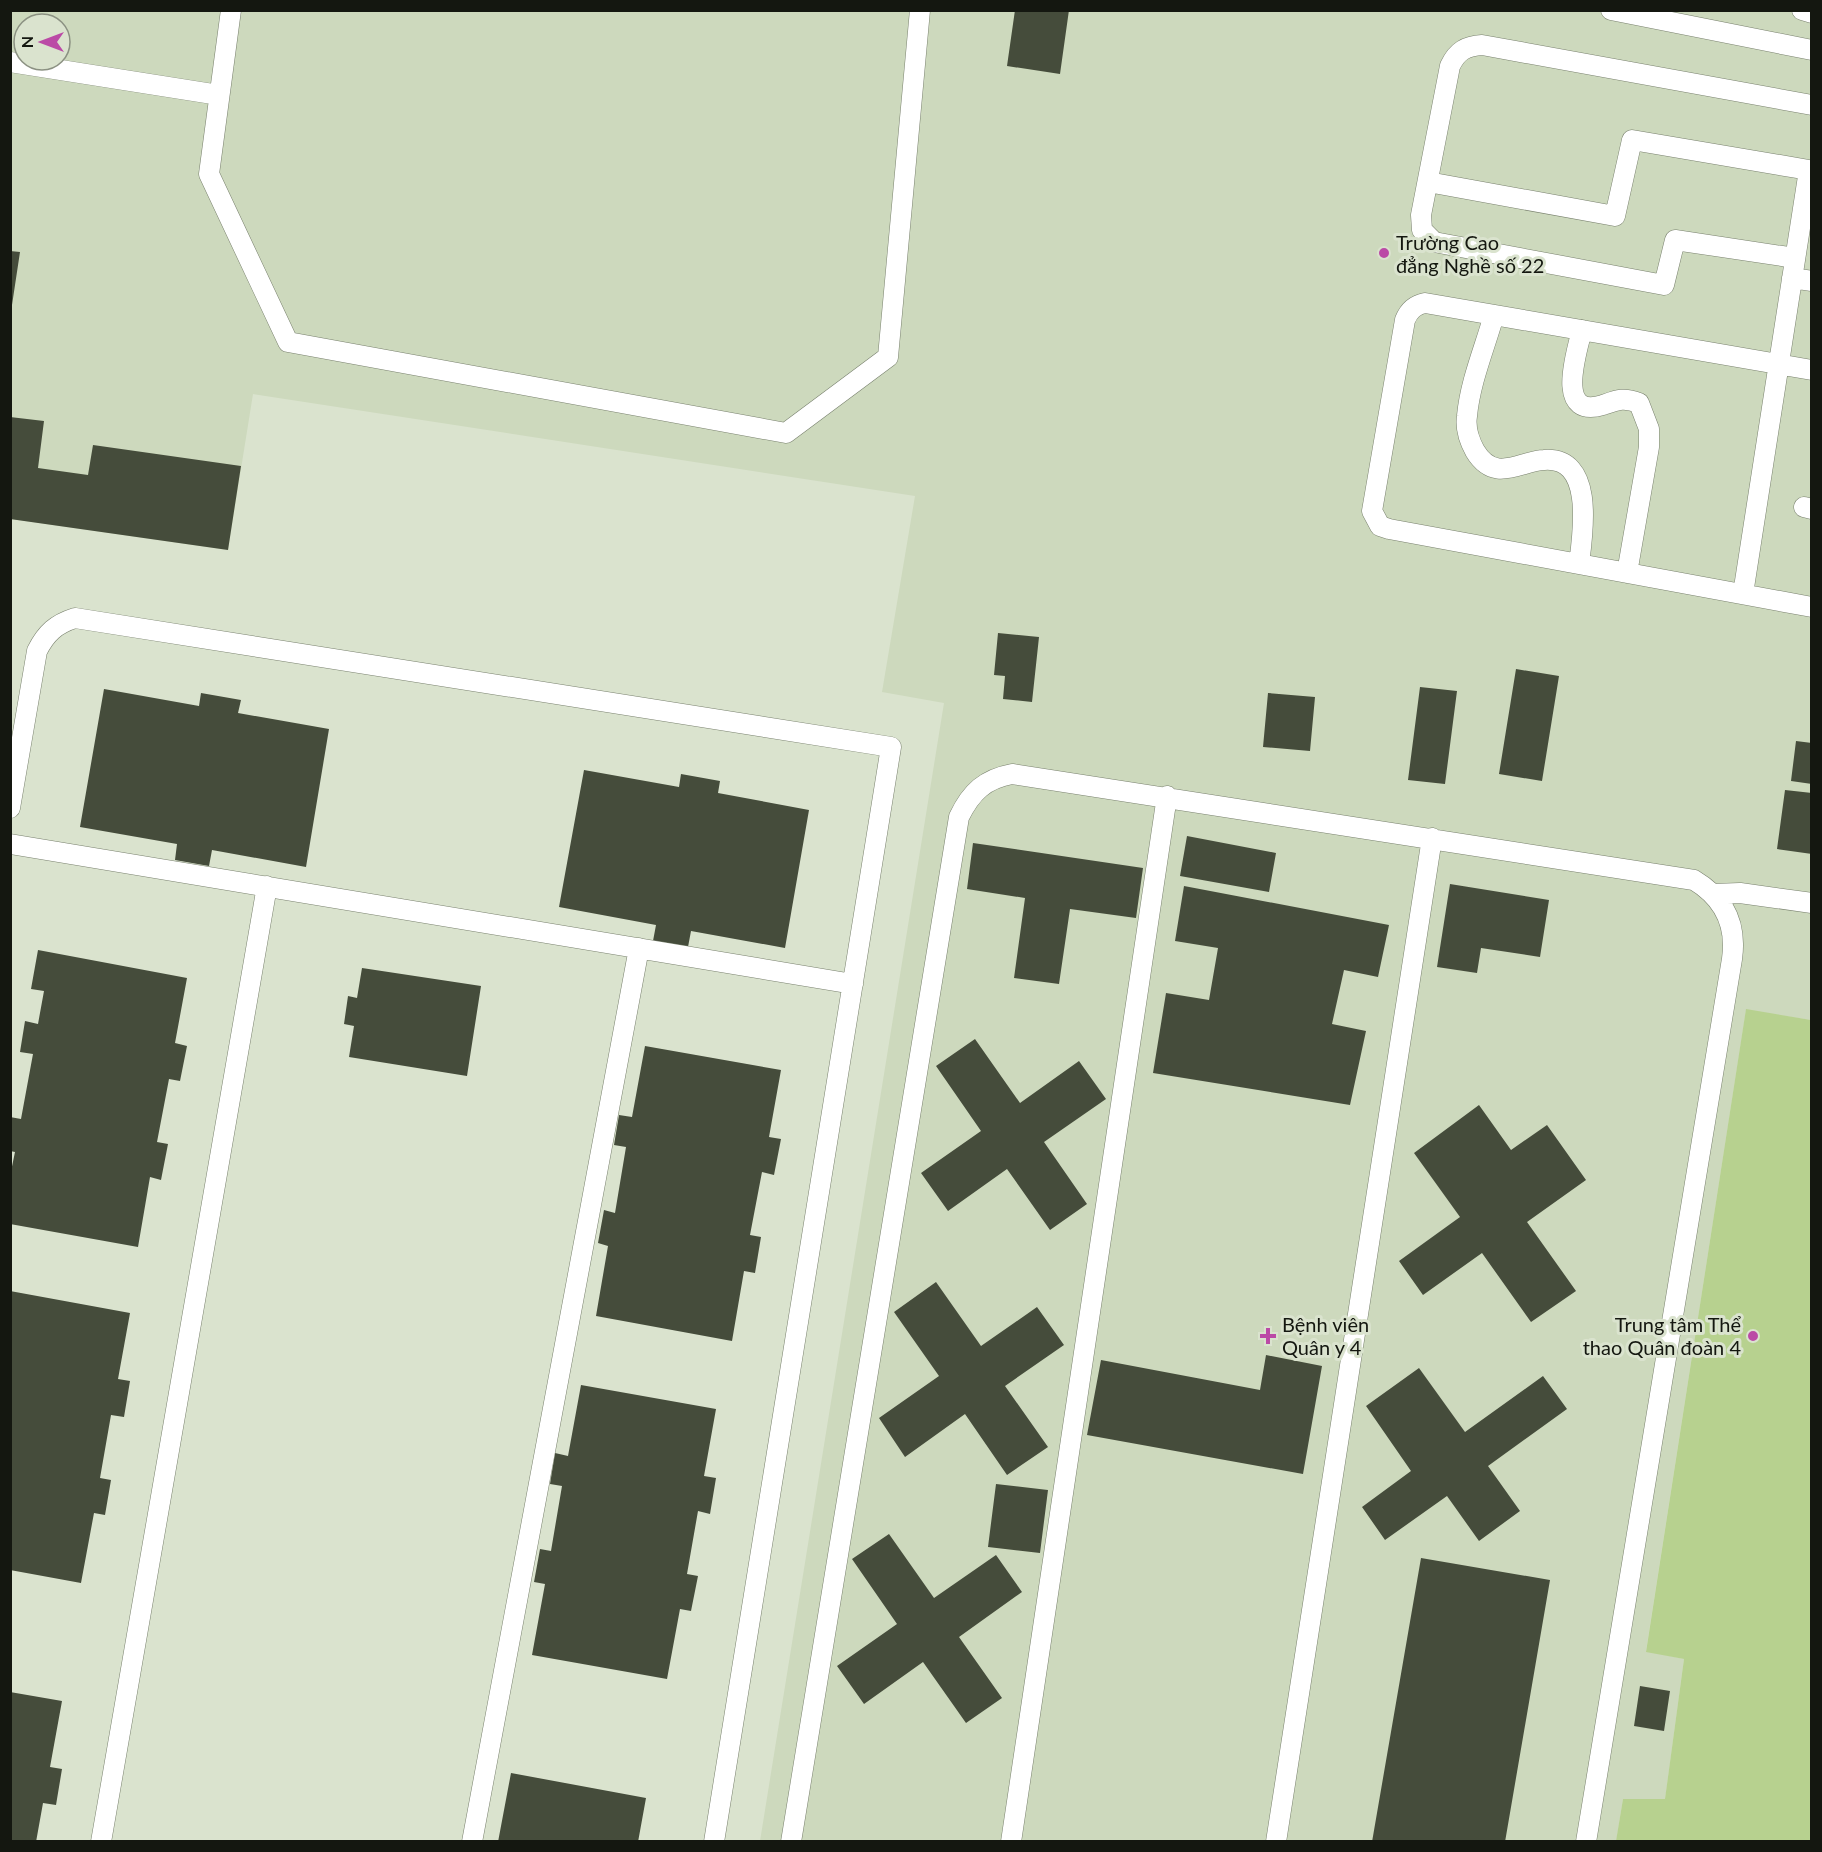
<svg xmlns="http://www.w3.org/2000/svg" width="1822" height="1852" font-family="Lato,sans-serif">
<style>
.built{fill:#cdd9bd;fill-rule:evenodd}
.green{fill:#b7d18f}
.building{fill:#454c3b}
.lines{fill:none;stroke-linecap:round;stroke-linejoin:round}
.service-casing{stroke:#79816e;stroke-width:21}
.service{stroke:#fff;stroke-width:20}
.poi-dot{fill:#bb4aa6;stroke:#dae3ce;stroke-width:2}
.labels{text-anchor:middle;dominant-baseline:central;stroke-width:6;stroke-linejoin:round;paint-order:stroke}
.poi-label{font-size:20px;fill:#141710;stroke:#dae3ce;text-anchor:start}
</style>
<rect width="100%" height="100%" fill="#dae3ce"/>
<path class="built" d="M11 11H1811V1020L1746 1010 1646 1651 1684 1659 1665 1800 1623 1799 1616 1842 760 1841 944 703 882 692 915 496 253 394 228 550 11 519ZM24 24H60V60H24Z"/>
<path class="green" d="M1746 1009 1811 1020V1841H1616L1623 1799H1665L1684 1659 1646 1652Z"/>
<path class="building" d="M1015 10H1069L1060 74 1007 66Z
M10 251 20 252 12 305H10Z
M10 417 44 421 38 468 88 475 93 445 241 466 228 550 10 519Z
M998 633 1039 637 1032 702 1003 699 1005 676 994 675Z
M1516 669 1559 676 1542 781 1499 774Z
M1420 687 1457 691 1445 784 1408 780Z
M104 689 199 706 201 693 241 700 238 713 329 729 306 867 212 850 209 866 175 860 177 844 80 827Z
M1268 693 1315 697 1310 751 1263 747Z
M1796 741 1812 743V784L1791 781Z
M584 770 679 787 681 774 720 781 718 793 809 810 785 948 691 931 688 947 653 941 656 925 559 907Z
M1785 790 1812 793V854L1777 849Z
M1187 836 1276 853 1269 892 1180 876Z
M973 843 1143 868 1136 918 1070 909 1059 984 1014 978 1025 898 967 889Z
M1450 884 1549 900 1540 957 1481 948 1477 973 1437 967Z
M1184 886 1389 925 1378 977 1344 970 1332 1024 1366 1031 1350 1105 1153 1073 1166 993 1209 1000 1218 948 1175 941Z
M38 950 187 978 175 1043 187 1046 180 1081 169 1079 157 1142 168 1144 161 1180 150 1177 138 1247 10 1224V1176L15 1152 10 1151V1117L21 1119 33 1054 20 1052 25 1021 38 1024 44 991 31 989Z
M362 968 481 986 467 1076 349 1057 354 1026 344 1024 348 996 357 998Z
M975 1039 1020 1103 1079 1061 1106 1099 1044 1142 1087 1204 1050 1230 1007 1169 948 1211 921 1173 981 1131 936 1066Z
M645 1046 781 1070 769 1137 781 1139 774 1175 762 1172 750 1235 761 1237 755 1273 744 1271 732 1341 596 1316 608 1246 598 1243 604 1210 615 1213 626 1147 614 1145 619 1115 632 1117Z
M1479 1105 1511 1150 1547 1125 1586 1180 1527 1222 1576 1291 1531 1322 1482 1253 1423 1295 1399 1261 1460 1217 1414 1153Z
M936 1282 981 1346 1037 1307 1064 1345 1005 1386 1048 1447 1007 1475 965 1414 905 1457 879 1418 939 1376 894 1312Z
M10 1291 130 1313 118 1379 130 1381 124 1417 111 1415 100 1478 111 1480 105 1515 94 1513 81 1583 10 1570Z
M1266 1355 1322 1366 1303 1474 1087 1435 1101 1360 1260 1390Z
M1419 1368 1465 1432 1543 1376 1567 1409 1488 1466 1520 1511 1479 1541 1447 1496 1385 1540 1362 1507 1411 1471 1366 1406Z
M581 1385 716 1409 704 1476 716 1478 710 1514 698 1511 687 1574 698 1576 691 1611 680 1609 667 1679 532 1655 545 1584 534 1582 540 1549 551 1551 562 1486 550 1484 555 1453 568 1456Z
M996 1484 1048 1490 1040 1553 988 1547Z
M889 1534 934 1598 996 1555 1022 1592 959 1637 1002 1698 966 1723 923 1662 864 1704 837 1666 897 1624 852 1559Z
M1421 1558 1550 1580 1505 1842H1372Z
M1640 1686 1670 1691 1664 1731 1634 1726Z
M10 1692 62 1701 50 1767 62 1769 56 1805 43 1803 36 1842H10Z
M511 1773 646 1798 638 1842H498Z"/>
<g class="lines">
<defs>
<path id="service" d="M231 10 209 174 288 342 786 433 888 357 920 10
M1611 10 1812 50
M1802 10 1812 13
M10 62 219 95
M1428 182 1615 216 1632 140 1809 170 1743 594
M1795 258 1675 240 1664 285 1434 242 1422 230 1421 215 1450 66C1457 51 1466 46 1482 45L1812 105
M1792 278 1812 281
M1494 315C1485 347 1470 382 1467 416 1465 429 1469 440 1475 451 1495 484 1520 461 1544 460 1595 456 1583 533 1579 564
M1582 330C1577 351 1554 420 1603 405 1617 400 1624 397 1639 403L1649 429V447L1627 573
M1812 370 1425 303C1415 305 1409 310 1405 320L1372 511 1380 526 1389 529 1812 607
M1804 507 1812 509
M10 808 37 651C46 633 56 624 75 618L891 747 714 1842
M10 844 853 984
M1714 894 1740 893 1812 903
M101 1842 267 886
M472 1842 639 948
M791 1842 959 817C971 792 985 779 1012 774L1694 880C1724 898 1737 924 1732 959L1586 1842
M1011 1842 1167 796
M1276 1842 1432 838"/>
</defs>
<use href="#service" class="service-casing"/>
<use href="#service" class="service"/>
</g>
<g class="poi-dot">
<circle cx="1384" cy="253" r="6"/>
<path d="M1265 1327h6v6h6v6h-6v6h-6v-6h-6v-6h6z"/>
<circle cx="1753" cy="1336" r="6"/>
</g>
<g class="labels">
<g class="poi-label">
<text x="1396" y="242">Trường Cao<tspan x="1396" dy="23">đẳng Nghề số 22</tspan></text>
<text x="1282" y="1324">Bệnh viên<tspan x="1282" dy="23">Quân y 4</tspan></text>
<text x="1741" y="1324" text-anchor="end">Trung tâm Thể<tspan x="1741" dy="23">thao Quân đoàn 4</tspan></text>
</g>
</g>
<rect width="1822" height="1852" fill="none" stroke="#141710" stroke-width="24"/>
<g transform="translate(42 42) rotate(270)"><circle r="28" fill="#dae3ce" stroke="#8b9182" stroke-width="1.5"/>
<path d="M0-4.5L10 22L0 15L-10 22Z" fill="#bb4aa6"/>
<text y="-9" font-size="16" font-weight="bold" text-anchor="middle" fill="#141710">N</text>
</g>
</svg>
